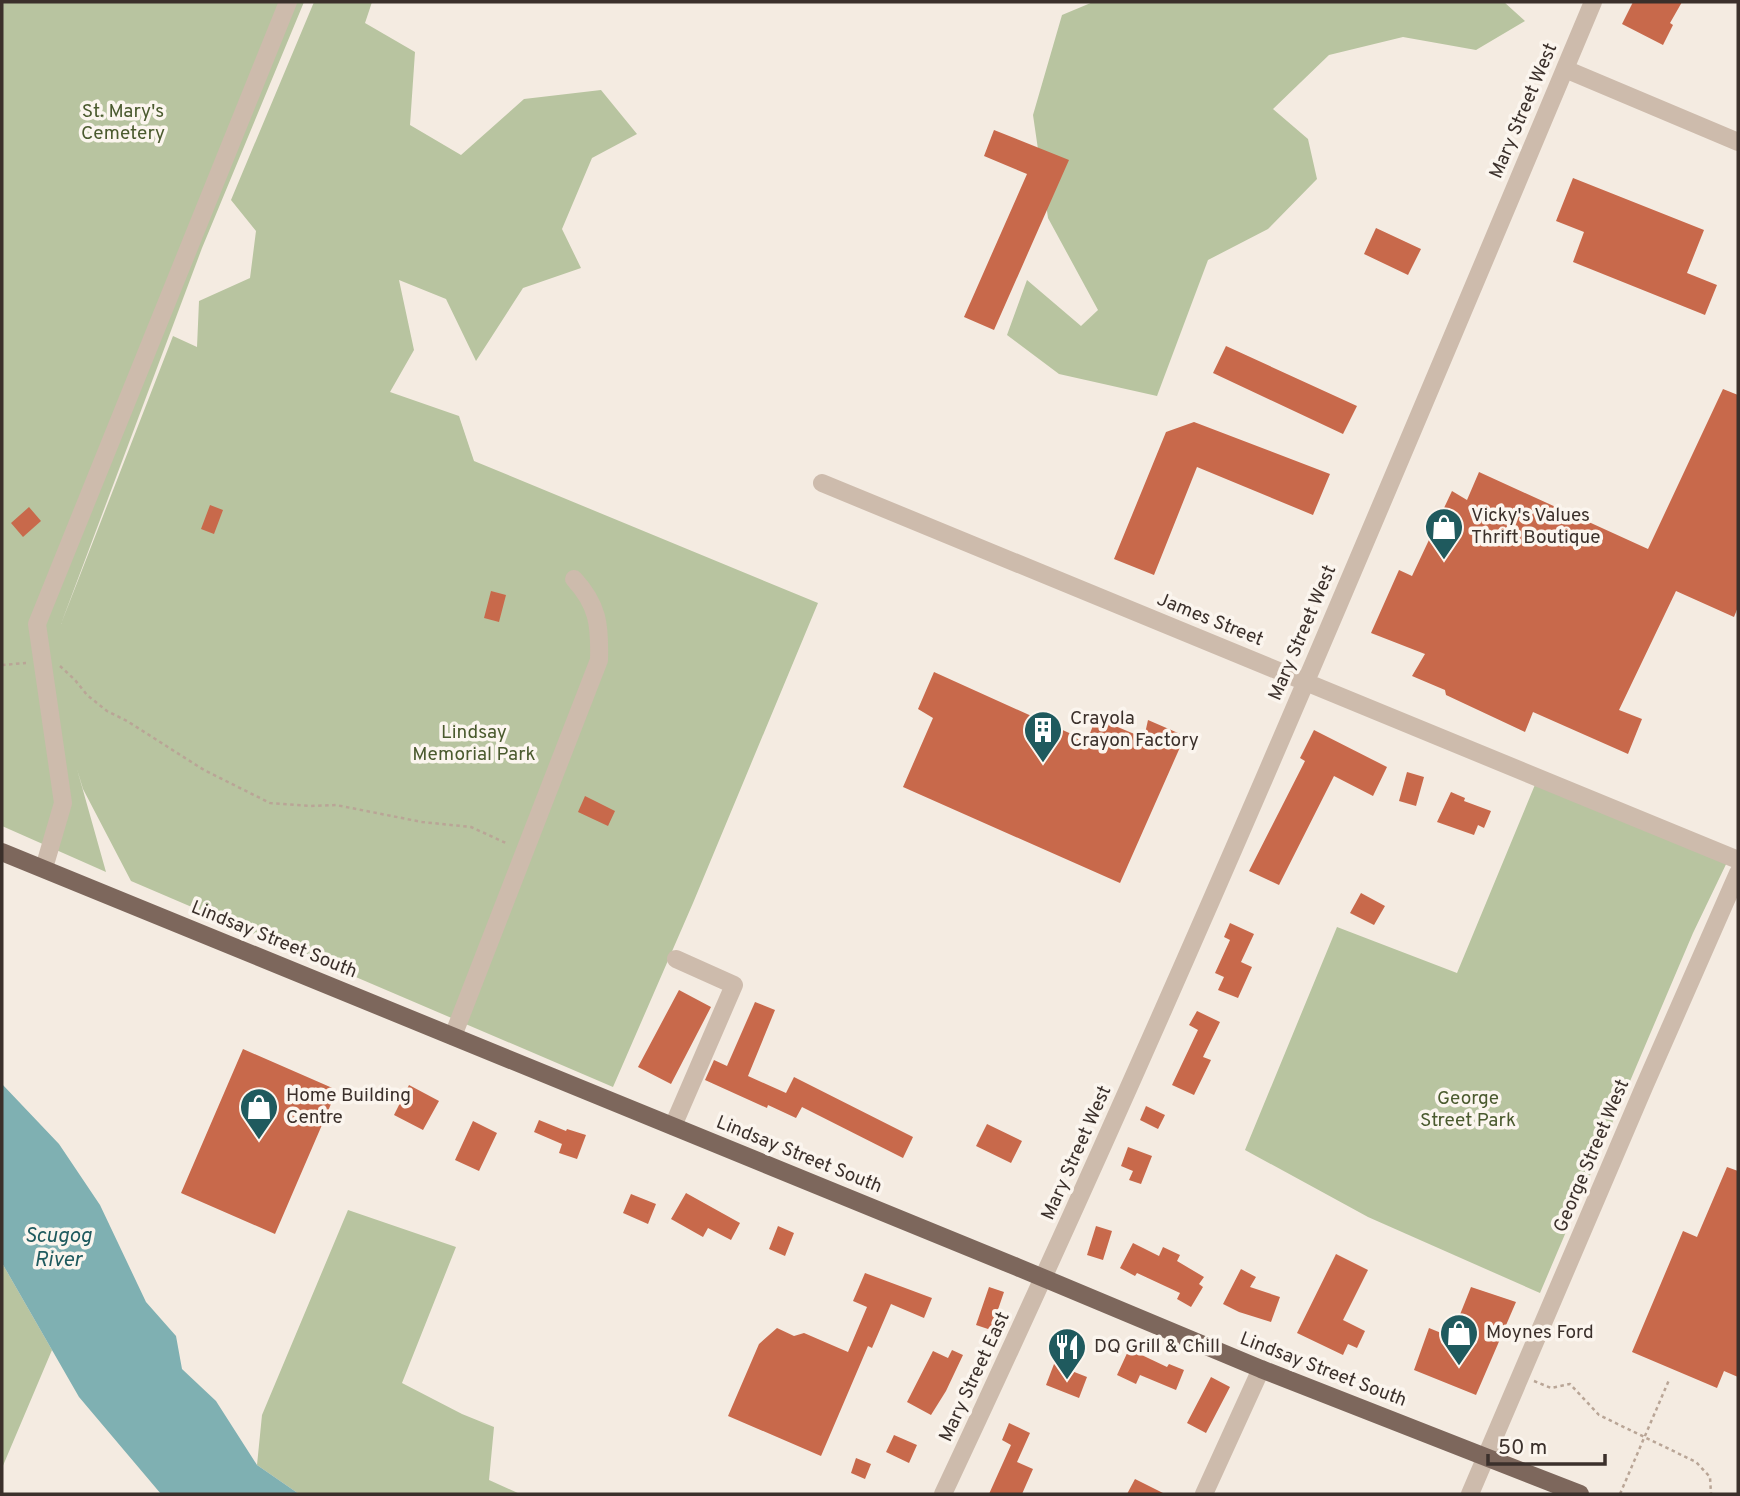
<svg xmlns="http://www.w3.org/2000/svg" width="1740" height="1496" font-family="Overpass,sans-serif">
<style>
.green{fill:#b8c4a0}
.water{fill:#7fb0b2}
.building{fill:#c8694b}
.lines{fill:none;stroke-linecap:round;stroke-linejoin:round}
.path{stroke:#b9a596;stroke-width:2.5;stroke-dasharray:3.5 3.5;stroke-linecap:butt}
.minor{stroke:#cdbbac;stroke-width:18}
.major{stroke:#7d675c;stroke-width:18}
.labels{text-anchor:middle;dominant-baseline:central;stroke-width:7;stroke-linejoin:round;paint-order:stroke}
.street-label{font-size:19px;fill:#3b302b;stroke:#fbf5ee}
.park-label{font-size:19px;fill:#4a5a2e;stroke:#fbf5ee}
.poi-label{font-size:19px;fill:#3b302b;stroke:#fbf5ee;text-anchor:start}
.water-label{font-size:21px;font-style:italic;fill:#1f5a5e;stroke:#fbf5ee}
</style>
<rect width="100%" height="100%" fill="#f4ebe1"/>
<path class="green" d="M2 2H304L202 248 61 624 173 336 197 347 199 301 250 278 256 231 231 200 314 2H372L365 23 415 52 410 125 461 155 524 99 601 90 637 134 592 158 562 229 581 268 523 288 476 361 446 299 399 280 414 350 390 392 459 416 474 461 818 603 693 903 613 1087 131 881 83 789 77 769 106 872 2 826Z
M1093 2H1504L1525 21 1476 50 1403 37 1329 55 1273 109 1308 139 1317 179 1268 229 1208 260 1157 396 1059 374 1007 335 1027 280 1081 326 1098 310 1048 218 1033 115 1062 15Z
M1539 775 1730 856 1693 933 1540 1293 1368 1217 1245 1150 1337 927 1457 973Z
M348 1210 456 1247 402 1383 462 1414 494 1427 489 1480 520 1494H299L257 1465 262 1415Z
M2 1263 52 1350 2 1468Z"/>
<path class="water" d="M2 1084 59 1144 100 1205 146 1302 176 1336 182 1369 216 1401 257 1465 299 1494H161L79 1397 2 1263Z"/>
<path class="building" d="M1633 2H1682L1670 23 1673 25 1663 45 1622 24Z
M994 130 1069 160 994 330 964 317 1027 174 984 156Z
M1573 178 1704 230 1687 273 1717 285 1705 315 1573 262 1584 232 1556 221Z
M1376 228 1421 249 1408 275 1364 254Z
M1226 346 1357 406 1343 434 1213 373Z
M1723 389 1738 395V607L1734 617 1676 591 1619 710 1642 719 1628 754 1533 712 1525 732 1446 695 1445 690 1412 676 1425 654 1371 633 1399 570 1412 576 1452 491 1467 500 1479 472 1648 549Z
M1194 422 1330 474 1313 515 1197 467 1154 575 1114 559 1166 432Z
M210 505 223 510 214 534 201 529Z
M29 507 41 521 23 537 11 523Z
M491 591 506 595 499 622 484 618Z
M934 672 1087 741 1096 718 1144 738 1148 720 1185 736 1120 883 903 787 933 718 918 709Z
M1314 730 1387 767 1373 796 1334 776 1279 885 1249 871 1305 761 1300 758Z
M1407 772 1424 777 1416 806 1399 801Z
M1451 792 1465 798 1464 801 1491 811 1484 828 1478 825 1474 835 1437 822Z
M585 796 615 811 608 826 578 812Z
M1361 893 1385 906 1374 925 1350 913Z
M1230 923 1254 934 1241 962 1252 967 1238 998 1218 990 1224 977 1215 973 1230 940 1224 937Z
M679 990 711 1007 671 1084 638 1067Z
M755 1002 775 1010 748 1076 786 1093 794 1077 913 1137 903 1158 802 1107 796 1118 768 1105 767 1108 705 1080 714 1060 727 1066Z
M1197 1011 1220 1022 1203 1057 1211 1060 1194 1095 1172 1085 1198 1030 1189 1025Z
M243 1049 337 1090 275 1234 181 1193Z
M409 1085 439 1101 423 1130 394 1115Z
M1146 1106 1165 1115 1158 1129 1140 1120Z
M539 1120 566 1131 567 1129 586 1135 577 1159 559 1153 562 1144 534 1132Z
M473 1121 497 1133 479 1171 455 1160Z
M987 1124 1022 1141 1011 1163 976 1146Z
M1128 1147 1152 1156 1141 1184 1129 1180 1133 1171 1121 1166Z
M1727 1167 1738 1171V1377L1724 1371 1717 1388 1632 1352 1683 1231 1697 1237Z
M686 1193 740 1223 731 1240 708 1228 703 1237 671 1219Z
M631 1194 656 1204 648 1224 623 1213Z
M778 1226 794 1233 785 1256 769 1249Z
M1096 1226 1112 1231 1103 1260 1087 1255Z
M1133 1243 1159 1256 1163 1247 1180 1255 1177 1261 1204 1277 1199 1284 1203 1287 1191 1307 1177 1299 1180 1293 1137 1273 1135 1276 1120 1268Z
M1336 1254 1368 1270 1343 1320 1365 1331 1357 1348 1348 1344 1343 1355 1297 1333Z
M1241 1269 1256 1277 1250 1287 1280 1297 1271 1322 1239 1312 1223 1304Z
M865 1273 932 1298 924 1318 891 1304 872 1348 868 1346 821 1456 728 1416 759 1344 777 1328 794 1336 804 1333 848 1352 867 1307 853 1301Z
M989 1287 1004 1292 991 1330 976 1325Z
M1471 1287 1516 1302 1476 1395 1414 1370 1429 1328 1451 1337Z
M1129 1349 1167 1367 1169 1364 1184 1370 1176 1390 1140 1375 1136 1384 1117 1375Z
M952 1350 963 1355 946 1391 931 1415 907 1402 933 1351 948 1358Z
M1054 1364 1087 1377 1079 1398 1046 1385Z
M1211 1377 1230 1387 1206 1433 1187 1423Z
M1009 1423 1030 1433 1017 1462 1033 1469 1022 1494H989L1011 1445 1002 1440Z
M894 1435 917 1445 909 1463 886 1452Z
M856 1458 871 1464 865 1479 851 1473Z
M1135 1479 1165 1494H1127Z"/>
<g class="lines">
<path class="path" d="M2 665 26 663
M60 666 75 680 87 695 107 711 127 721 204 770 270 803 311 806 336 805 422 822 471 827 508 844
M1534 1381 1551 1388 1570 1384 1599 1415 1696 1462 1710 1477 1711 1494
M1620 1494 1669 1380"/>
<path class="minor" d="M1565 69 1738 142
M822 483 1738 860
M44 868 63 803 37 624 288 2
M453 1036 599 660C600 625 598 605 574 579
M673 1126 734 985 676 959
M943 1494C1174 1003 1383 502 1593 2
M1204 1494 1261 1369
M1470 1494 1644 1087 1738 873"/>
<path class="major" d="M2 852 1017 1267 1261 1369 1580 1494"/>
</g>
<defs>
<symbol id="shop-pin" viewBox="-11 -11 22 30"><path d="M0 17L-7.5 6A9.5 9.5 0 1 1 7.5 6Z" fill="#1f5a5e" stroke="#fbf5ee"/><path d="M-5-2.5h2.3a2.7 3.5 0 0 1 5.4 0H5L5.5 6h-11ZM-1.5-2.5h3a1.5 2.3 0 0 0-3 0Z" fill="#fff"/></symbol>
<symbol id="building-pin" viewBox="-11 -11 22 30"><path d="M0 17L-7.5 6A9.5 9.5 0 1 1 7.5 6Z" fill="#1f5a5e" stroke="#fbf5ee"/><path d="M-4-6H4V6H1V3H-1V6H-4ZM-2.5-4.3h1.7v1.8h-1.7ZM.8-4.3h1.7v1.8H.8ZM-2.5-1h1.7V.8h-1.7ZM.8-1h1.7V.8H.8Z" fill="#fff"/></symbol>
<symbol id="restaurant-pin" viewBox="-11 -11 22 30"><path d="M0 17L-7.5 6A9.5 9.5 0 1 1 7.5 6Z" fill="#1f5a5e" stroke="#fbf5ee"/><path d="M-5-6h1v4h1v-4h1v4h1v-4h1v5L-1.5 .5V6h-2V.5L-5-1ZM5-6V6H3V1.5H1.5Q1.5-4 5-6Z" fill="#fff"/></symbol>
</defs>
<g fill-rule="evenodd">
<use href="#shop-pin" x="1422" y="505" width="44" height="60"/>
<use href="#building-pin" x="1021" y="708" width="44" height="60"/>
<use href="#shop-pin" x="237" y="1085" width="44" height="60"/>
<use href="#shop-pin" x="1437" y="1311" width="44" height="60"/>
<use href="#restaurant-pin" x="1045" y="1325" width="44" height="60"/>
</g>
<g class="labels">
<g class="street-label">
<text transform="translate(1524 111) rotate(-67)">Mary Street West</text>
<text transform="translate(1210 620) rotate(22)">James Street</text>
<text transform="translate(1303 633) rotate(-67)">Mary Street West</text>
<text transform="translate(274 940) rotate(22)">Lindsay Street South</text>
<text transform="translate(1077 1153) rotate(-66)">Mary Street West</text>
<text transform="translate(799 1155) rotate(22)">Lindsay Street South</text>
<text transform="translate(1592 1156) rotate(-67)">George Street West</text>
<text transform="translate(1323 1370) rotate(21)">Lindsay Street South</text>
<text transform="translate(975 1377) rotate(-65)">Mary Street East</text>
</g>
<g class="park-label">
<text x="123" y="112">St. Mary's<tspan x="123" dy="22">Cemetery</tspan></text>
<text x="474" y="733">Lindsay<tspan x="474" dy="22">Memorial Park</tspan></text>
<text x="1468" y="1099">George<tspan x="1468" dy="22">Street Park</tspan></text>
</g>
<g class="poi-label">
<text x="1471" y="516">Vicky's Values<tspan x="1471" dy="22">Thrift Boutique</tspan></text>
<text x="1070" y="719">Crayola<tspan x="1070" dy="22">Crayon Factory</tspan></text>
<text x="286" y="1096">Home Building<tspan x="286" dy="22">Centre</tspan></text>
<text x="1486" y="1333">Moynes Ford</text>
<text x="1094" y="1347">DQ Grill &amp; Chill</text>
</g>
<g class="water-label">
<text x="58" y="1236">Scugog<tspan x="58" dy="24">River</tspan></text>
</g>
</g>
<rect width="1740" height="1496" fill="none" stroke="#3b302b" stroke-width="7"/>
<path d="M1488 1454v10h117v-10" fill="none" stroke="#3b302b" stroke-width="3.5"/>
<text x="1498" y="1454" font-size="21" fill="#3b302b" stroke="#fbf5ee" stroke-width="5" paint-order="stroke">50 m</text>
</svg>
